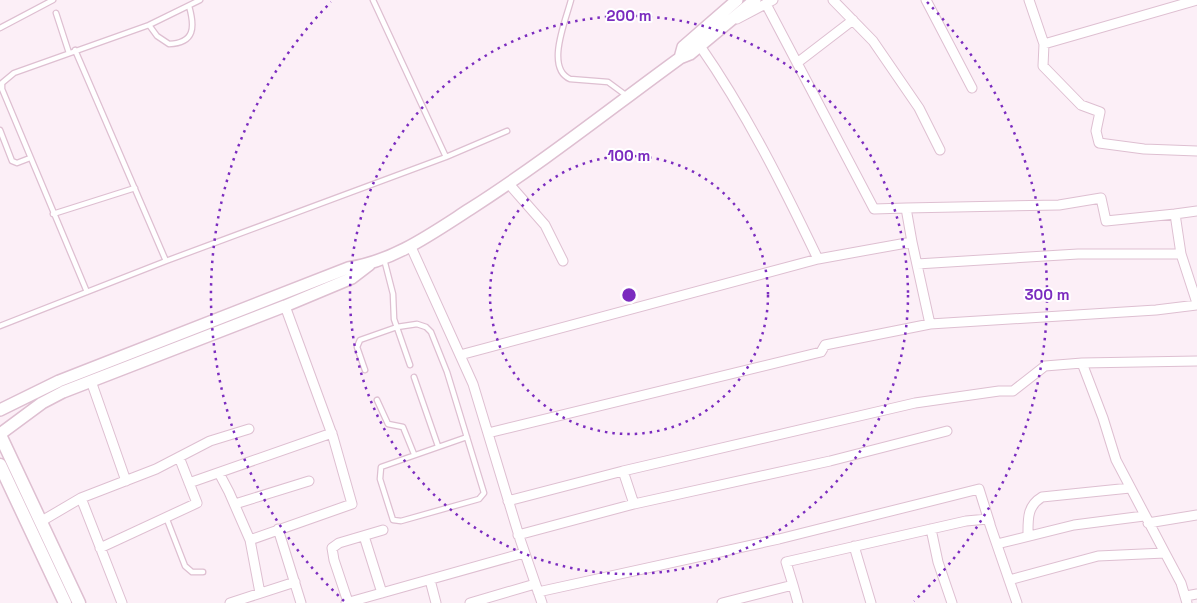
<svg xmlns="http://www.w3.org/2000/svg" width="1197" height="603" font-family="'Space Grotesk',sans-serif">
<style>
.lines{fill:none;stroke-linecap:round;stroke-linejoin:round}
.lane-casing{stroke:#debfd1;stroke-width:7}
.street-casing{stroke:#debfd1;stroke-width:11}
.secondary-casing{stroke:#debfd1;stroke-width:14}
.primary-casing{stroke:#debfd1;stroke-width:15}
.lane{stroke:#fff;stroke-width:4.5}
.street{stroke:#fff;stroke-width:9}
.secondary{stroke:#fff;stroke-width:11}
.primary{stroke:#fff;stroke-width:12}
.ring{fill:none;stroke:#7b2cbf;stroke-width:2.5;stroke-dasharray:2.5 5}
.centre{fill:#7b2cbf;stroke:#fff;stroke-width:2.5}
.ring-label{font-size:15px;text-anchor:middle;font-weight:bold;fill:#7b2cbf;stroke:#fff;stroke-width:4;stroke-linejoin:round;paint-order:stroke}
</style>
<rect width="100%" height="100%" fill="#fceff7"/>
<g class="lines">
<defs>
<path id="lane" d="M373 0 446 157
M571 0C566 20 545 68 570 79L608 82 627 96
M56 13 69 53
M149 25 157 36 169 44C195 43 195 27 189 6
M0 28 53 0
M75 50 166 261
M0 130 12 161 17 163 30 158
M53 214 135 188
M384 259 393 294 394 319 410 365
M87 292 2 89V83L14 73 149 25 200 0
M0 326 166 261 446 157 507 131
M365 370 357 347 360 340 397 327 417 324 426 327 431 332 447 372 484 493 479 499 401 521 393 520 380 479 381 467 467 437
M414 377 438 446
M377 400 388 424 403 427 414 454
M166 517 185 566 192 572H203"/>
<path id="street" d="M833 0 873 41 919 108 940 150
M926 0 972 88
M1029 0 1044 44 1043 66 1081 105 1100 112 1096 131 1099 143 1144 149 1197 151
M766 4 874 209 906 208 912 242
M737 19 773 0
M1044 44 1197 0
M700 46C746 112 783 186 818 259
M797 63 853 20
M509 184 545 225 563 261
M906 208 1059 205 1101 198 1106 221 1175 214 1181 254H1078L917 264
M1175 214 1197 211
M411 247 473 384 520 539 542 603
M1181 254 1197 303
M930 324 1156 310 1197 305
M460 355 818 259 912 242 930 324 825 345 821 352 488 433
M91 381 126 481
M623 471 915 403 999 391H1013L1045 366 1082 363 1197 361
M219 473 229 492 250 540
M189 483 332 433
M81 498 122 603
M508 501 623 471 634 504 518 535
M235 504 309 481
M634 504 830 461 947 431
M40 522 81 498 156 469 210 441 249 429
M1148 523 1197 515
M278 529 301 603
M931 529 938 562 952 603
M1028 535C1028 519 1027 506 1042 497L1130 488
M364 536 382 593
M997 544 1074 525 1144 516
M854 546 871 603
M100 548 197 503 179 457
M1165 553 1181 583 1187 603
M430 580 436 603
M1009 580 1098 556 1165 553 1116 460 1103 418 1082 363
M793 585 786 562 966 521 988 519 1017 603
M538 592 779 539 979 489 990 524
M260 593 250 540 352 504 333 437 285 306
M1186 596 1197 594
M348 602 334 560 332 548 339 543 383 530
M230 603 295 582
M346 603 524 553
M470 603 535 584
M722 603 793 585 798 603"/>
<path id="secondary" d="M680 58 683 47 737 0
M0 410 59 381 348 268C394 261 431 234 470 209 542 163 610 109 680 58L690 54 755 0
M0 434 42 403 63 392 285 306 352 278 369 265"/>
<path id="primary" d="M0 435 79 603
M0 465 65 603"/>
</defs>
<use href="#lane" class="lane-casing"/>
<use href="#street" class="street-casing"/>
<use href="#secondary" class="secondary-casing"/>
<use href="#primary" class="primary-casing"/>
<use href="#lane" class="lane"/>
<use href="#street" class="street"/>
<use href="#secondary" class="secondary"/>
<use href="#primary" class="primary"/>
</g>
<g class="ring">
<circle cx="629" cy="295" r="139"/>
<circle cx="629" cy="295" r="279"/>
<path d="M344 601A418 418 0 0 1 331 2M927 2A418 418 0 0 1 914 601"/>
</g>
<circle cx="629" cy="295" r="8" class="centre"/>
<g class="ring-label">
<text x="629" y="21">200 m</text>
<text x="629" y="161">100 m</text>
<text x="1047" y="300">300 m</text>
</g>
</svg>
